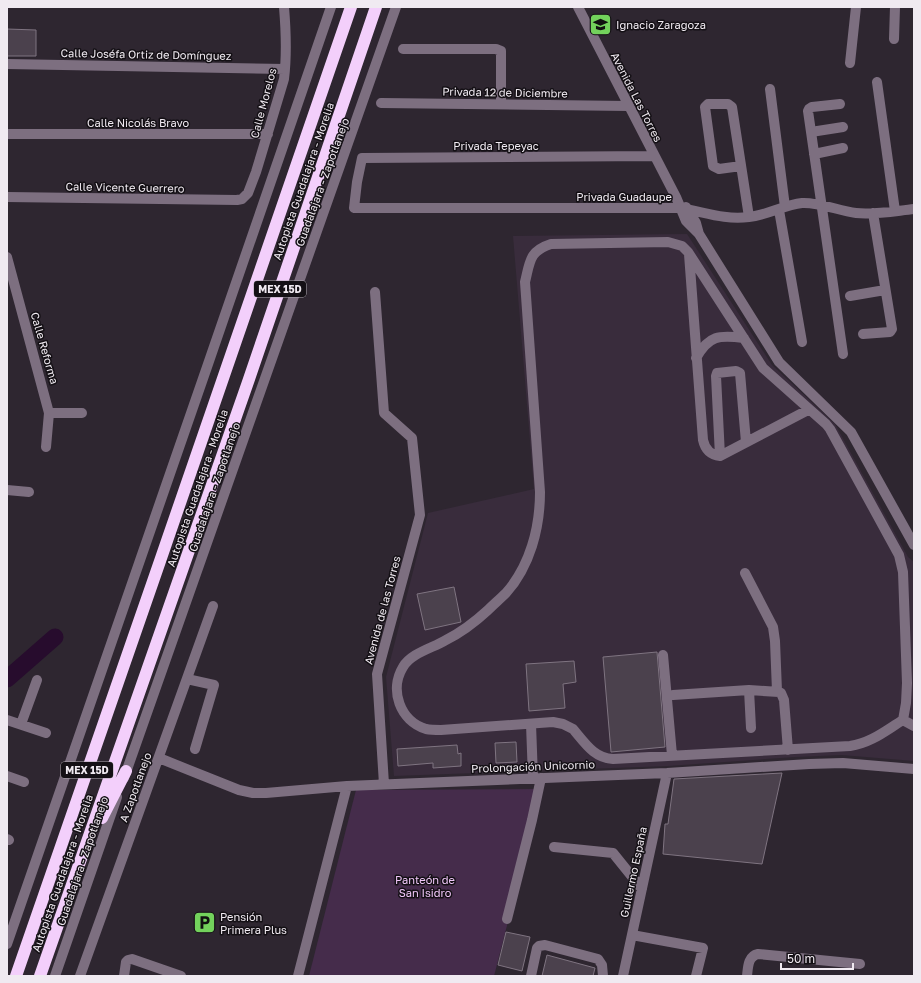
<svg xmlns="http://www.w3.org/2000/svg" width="921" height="983" font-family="'Golos Text',sans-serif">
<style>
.built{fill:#392c3c}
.green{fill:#452c4b}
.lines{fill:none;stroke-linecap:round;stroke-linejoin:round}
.river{stroke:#270c2d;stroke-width:17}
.building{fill:#4b414d;stroke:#7f7481}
.minor{stroke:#7d6f80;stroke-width:10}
.highway{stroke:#f3cffb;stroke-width:12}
.labels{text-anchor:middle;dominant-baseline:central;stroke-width:3;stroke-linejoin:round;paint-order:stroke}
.shield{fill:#141015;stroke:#aea9af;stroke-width:1}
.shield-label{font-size:10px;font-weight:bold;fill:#f0eaf1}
.poi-label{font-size:11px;fill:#f0eaf1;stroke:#141015;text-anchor:start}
.street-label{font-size:11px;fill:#f0eaf1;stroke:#141015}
.park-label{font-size:11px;fill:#efc6f8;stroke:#141015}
</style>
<rect width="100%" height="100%" fill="#2e2630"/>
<path class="built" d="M687 234 772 365 835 424 908 557 914 562V761L842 755 795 757 668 766 394 776 386 677 428 513 534 489 513 236Z"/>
<path class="green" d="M542 789 494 976H309L356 790Z"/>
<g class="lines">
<path class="river" d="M7 679 55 637"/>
</g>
<path class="building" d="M7 29 36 30V56H7Z
M454 587 461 622 425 630 417 594Z
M657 652 665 747 611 752 603 657Z
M574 661 576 682 563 684 565 708 529 711 526 664Z
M516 742 517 762 496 763 495 743Z
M457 745 458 754 461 753V766L433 768V763L398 766 397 749Z
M782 773 762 864 663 854 665 824H668L674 779Z
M506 932 530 937 522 971 498 965Z
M547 955 595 968 593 976H542Z"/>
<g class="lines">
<path class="minor" d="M578 7 676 197 686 221 699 234 779 362 851 432 914 545
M894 39 895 7
M403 49H496L501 51V104
M850 63 856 7
M7 64 285 69
M877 82 895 211
M770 89 785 207
M381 103 628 106
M840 104 812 107 809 109 808 111 843 354
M811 132 843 127
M7 134H268
M814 154 843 148
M654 156 362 158 357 182 354 208H680C705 212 723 220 749 217 768 215 784 205 802 203 819 202 839 211 856 213 875 215 895 211 914 209
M741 166 719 169 713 166 705 107 708 104H728L732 107 749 217
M7 197 237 200 242 199 248 193 256 172 284 79C287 55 286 31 284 7
M686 207 696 223 699 234
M779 210 802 342
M668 242 682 246 688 252 763 368 826 424 830 429 899 555 903 572 907 683 906 703 903 720C885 731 871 743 850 746L613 759C594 758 585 743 573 729L563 724 553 722 441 730C437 730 431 730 426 729 400 721 389 690 403 667 411 653 433 648 446 640 462 632 475 622 488 610 494 604 500 599 506 593 530 566 540 528 540 492L525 282C530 262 529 251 551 244Z
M689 254 703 440C705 449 710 455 720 456L808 410
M7 257 49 413 46 447
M375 292 384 413 412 438 420 515 377 674 384 784
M850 296 885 290
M863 334 890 332 892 329 873 213
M696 358C709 335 719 335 744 338
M49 413H82
M720 456 716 376 717 373 736 371 740 373 746 442
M7 490 29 492
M745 573 773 627 775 641 777 691
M663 655 672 755
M187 679 214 685 195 749
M749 690 751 728
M673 695 749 690 779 692 781 693 784 700 788 750
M7 720 46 733
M903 720 914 726
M21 724 37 680
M531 724 533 778
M159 758 239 790 253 793H266L347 786 667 773 809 764 843 763 914 769
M7 776 24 782
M124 778 396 7
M7 839 9 840
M554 847 613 853 642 889
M507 919 532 820 541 778
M632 935 703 948 696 976
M7 944 207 367 331 7
M55 976 117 797
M80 976 213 606
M124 976 126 962 128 960 132 959 181 976
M298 976 347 786
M531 976 537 948 539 946 545 945 598 959 602 965 603 976
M623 976 667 773
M747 976C748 967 748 956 758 954L860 964"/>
<path class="highway" d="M102 818 126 771
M16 976 159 564 351 7
M40 976 248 382 376 7"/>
</g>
<defs>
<symbol id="school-square" viewBox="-11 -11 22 22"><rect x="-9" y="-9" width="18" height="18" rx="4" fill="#73d25c" stroke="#141015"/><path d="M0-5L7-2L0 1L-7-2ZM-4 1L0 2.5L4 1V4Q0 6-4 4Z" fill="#111"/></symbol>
<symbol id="parking-square" viewBox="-11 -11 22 22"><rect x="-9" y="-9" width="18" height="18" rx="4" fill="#73d25c" stroke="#141015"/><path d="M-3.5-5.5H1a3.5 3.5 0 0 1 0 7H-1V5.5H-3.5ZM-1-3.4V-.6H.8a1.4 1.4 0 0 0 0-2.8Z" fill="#111"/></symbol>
</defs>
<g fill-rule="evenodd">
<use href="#school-square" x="588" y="12" width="25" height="25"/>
<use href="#parking-square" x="192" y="910" width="25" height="25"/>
</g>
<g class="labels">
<g class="shield">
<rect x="254" y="281" width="52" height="16" rx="3"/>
<rect x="61" y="762" width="52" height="16" rx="3"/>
</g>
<g class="shield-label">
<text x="280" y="289">MEX 15D</text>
<text x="87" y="770">MEX 15D</text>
</g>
<g class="poi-label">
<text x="616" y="24">Ignacio Zaragoza</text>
<text x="220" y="916">Pensión<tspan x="220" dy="13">Primera Plus</tspan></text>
</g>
<g class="street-label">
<text transform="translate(146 54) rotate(1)">Calle Joséfa Ortiz de Domínguez</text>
<text transform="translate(505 92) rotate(1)">Privada 12 de Diciembre</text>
<text transform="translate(637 97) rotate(63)">Avenida Las Torres</text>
<text transform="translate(263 103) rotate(-75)">Calle Morelos</text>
<text x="138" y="122">Calle Nicolás Bravo</text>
<text x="496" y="145">Privada Tepeyac</text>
<text transform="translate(303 181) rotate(-71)">Autopista Guadalajara - Morelia</text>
<text transform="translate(322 182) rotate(-70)">Guadalajara - Zapotlanejo</text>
<text transform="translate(125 187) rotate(1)">Calle Vicente Guerrero</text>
<text x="624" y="196">Privada Guadaupe</text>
<text transform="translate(45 348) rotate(74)">Calle Reforma</text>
<text transform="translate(214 487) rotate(-71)">Guadalajara - Zapotlanejo</text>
<text transform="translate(197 488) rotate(-71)">Autopista Guadalajara - Morelia</text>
<text transform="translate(382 610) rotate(-75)">Avenida de las Torres</text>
<text transform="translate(533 766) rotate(-2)">Prolongación Unicornio</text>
<text transform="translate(135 787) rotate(-70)">A Zapotlanejo</text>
<text transform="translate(82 861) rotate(-71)">Guadalajara - Zapotlanejo</text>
<text transform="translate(633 872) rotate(-78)">Guillermo España</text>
<text transform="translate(62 873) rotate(-71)">Autopista Guadalajara - Morelia</text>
</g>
<g class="park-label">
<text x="425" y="879">Panteón de<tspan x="425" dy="13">San Isidro</tspan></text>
</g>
</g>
<rect width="921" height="983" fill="none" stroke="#f0eaf1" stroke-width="16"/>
<path d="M781 963v6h72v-6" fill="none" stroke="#f0eaf1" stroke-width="2"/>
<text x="787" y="963" font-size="12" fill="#f0eaf1" stroke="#141015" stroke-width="3" paint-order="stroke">50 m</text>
</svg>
